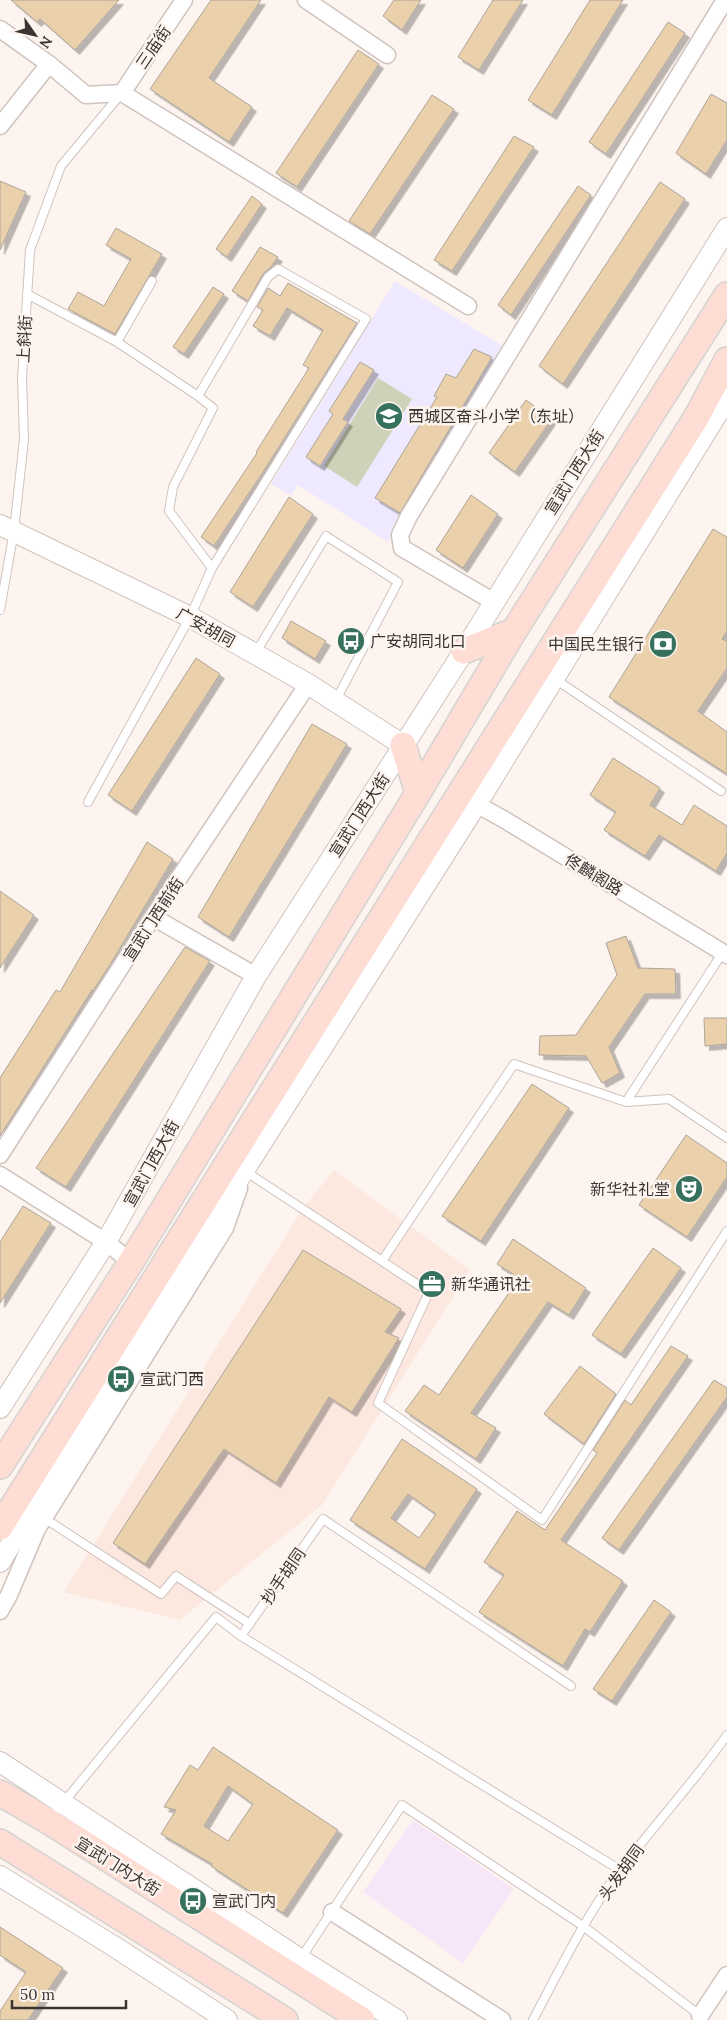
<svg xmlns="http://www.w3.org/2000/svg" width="727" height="2020" font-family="Lora,'Noto Sans SC',serif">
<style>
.built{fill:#fce8df}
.industrial{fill:#f7e6f8}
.education{fill:#eee9ff}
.green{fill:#ced2b8}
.building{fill:#ead1ab;stroke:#aba49a;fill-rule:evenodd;filter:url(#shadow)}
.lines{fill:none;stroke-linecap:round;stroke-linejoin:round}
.service-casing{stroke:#cfc3be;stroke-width:10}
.minor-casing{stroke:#cfc3be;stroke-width:19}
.tertiary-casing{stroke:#cfc3be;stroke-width:22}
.primary-casing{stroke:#d4d3d2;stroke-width:28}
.service{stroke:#fff;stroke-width:8}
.minor{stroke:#fff;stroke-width:16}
.tertiary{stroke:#fff;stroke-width:20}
.primary{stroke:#feded4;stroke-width:25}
.labels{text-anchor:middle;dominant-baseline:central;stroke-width:5;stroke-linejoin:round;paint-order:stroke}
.street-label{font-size:16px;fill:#3a3533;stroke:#fef4ef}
.poi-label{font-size:16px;fill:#3a3533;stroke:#fef4ef;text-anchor:start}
</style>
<defs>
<filter id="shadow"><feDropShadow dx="4.5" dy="4.5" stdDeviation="0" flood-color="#0004"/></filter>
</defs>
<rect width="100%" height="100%" fill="#fef4ef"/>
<path class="built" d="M334 1170 470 1270 322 1505 180 1620 64 1592 303 1208Z"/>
<path class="industrial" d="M413 1820 514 1889 463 1963 363 1892Z"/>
<path class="education" d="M395 281 508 349 388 542 298 485 291 495 271 484Z"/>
<path class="green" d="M378 378 412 399 357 487 324 466Z"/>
<path class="building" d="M11 0H119L75 50 40 19 37 22Z
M211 0H261L209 78 252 107 229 142 150 89Z
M394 0H421L402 30 383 16Z
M493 0H523L479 70 458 57Z
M590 0H623L552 115 528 100Z
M668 22 685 33 606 154 589 142Z
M358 50 379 64 297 187 276 173Z
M711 94 727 103V140L706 174 676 153Z
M432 95 454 109 370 234 349 221Z
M514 136 534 147 452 271 434 260Z
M0 181 26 192 0 250Z
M660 182 685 199 563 384 539 366Z
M578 186 591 195 511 315 498 305Z
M252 196 262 204 227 257 216 249Z
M116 228 162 254 115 334 68 309 78 292 104 306 131 259 106 245Z
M260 247 278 257 271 267 263 274 248 301 232 291Z
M288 283 357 323 265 469 214 546 201 537 257 453 256 452 309 368 303 365 323 330 287 308 270 336 253 326 263 310 257 307 268 288 280 296Z
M213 287 224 294 184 354 173 347Z
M474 349 492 357 400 513 375 498 437 397 434 396 446 374 456 378Z
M360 362 374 370 343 419 348 422 320 466 306 457 333 414 329 411Z
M526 400 552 419 515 472 489 453Z
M471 495 498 514 463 568 436 550Z
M289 497 313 514 253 607 230 592Z
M713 529 727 537V631L722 639 727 641V668L698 711 727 732V774L609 697Z
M291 621 326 641 315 659 282 638Z
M196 658 220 674 132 811 108 795Z
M312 724 347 744 229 937 198 917Z
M613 758 660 788 650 805 682 825 694 805 727 826V853L716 871 659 835 645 856 604 830 616 812 590 795Z
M147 842 173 859 113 960 93 991 92 990 0 1136V1078L56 990 60 992Z
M0 891 34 915 0 968Z
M626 936 638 968 675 969 676 994H645L609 1047 620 1073 602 1083 586 1056 539 1055 540 1036 576 1035 617 975 606 943Z
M185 947 210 961 66 1187 36 1168Z
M704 1018H727V1044L705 1046Z
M532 1084 569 1108 481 1241 442 1216Z
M686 1135 727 1163V1177L687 1237 639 1205Z
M23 1206 51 1223 0 1303V1242Z
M513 1239 586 1288 569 1315 548 1302 471 1413 496 1428 476 1459 405 1411 424 1385 439 1395 519 1278 497 1264Z
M653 1248 681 1268 621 1354 592 1335Z
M303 1250 401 1309 385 1332 399 1338 352 1412 329 1397 276 1483 224 1449 145 1564 113 1543Z
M671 1346 688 1356 561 1540 623 1581 590 1632 585 1629 563 1666 479 1612 504 1575 484 1562 517 1511 545 1530 597 1453 593 1450 625 1400 631 1405Z
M580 1366 616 1394 584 1444 544 1414Z
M714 1380 727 1388V1397L619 1550 602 1538Z
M402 1439 477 1489 425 1569 350 1520ZM408 1494 436 1514 419 1538 391 1518Z
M654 1600 671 1612 612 1701 593 1689Z
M213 1747 338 1830 283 1913 211 1866 212 1864 161 1834 176 1810 164 1807 190 1765 198 1770ZM228 1786 253 1804 228 1841 204 1826Z
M0 1927 63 1968 28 2020H0V2011L26 1972 0 1955Z"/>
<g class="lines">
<defs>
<path id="service" d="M27 294 117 342 198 396
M117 342 152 281
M0 610 14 531 24 439 22 378 30 250 61 166 120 95
M255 654 326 536 398 582 336 700
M555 679 721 791
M88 802 190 617 212 568 366 319 278 269 268 277 198 396 213 408 173 487 169 511 212 568
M626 1102 723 952
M245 1171 429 1292 378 1403 542 1520 727 1231
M382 1261 514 1064 626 1102 669 1099 727 1138
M44 1518 161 1594 176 1576 250 1624
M241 1636 620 1870
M50 1819 216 1617 241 1636 323 1519 571 1686
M301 1958 402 1805 583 1926 702 2017
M533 2020C560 1969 586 1915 621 1869 655 1824 694 1782 727 1735"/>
<path id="minor" d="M306 0 387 55
M0 29 49 64 86 95 122 93
M122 93 468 306
M122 93 184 0
M0 126 49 64
M494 602 402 548 400 535 409 516 725 0
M467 799 505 820 727 955
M153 917 256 976
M0 1155 153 917 308 684
M0 1175 106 1242 131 1262
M0 1611 9 1595 37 1529 225 1228 239 1188
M332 1912 502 2020
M700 2016 727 1975"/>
<path id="tertiary" d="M0 525 190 617 308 684 403 745
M0 1408 106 1242 256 976 464 651 727 228
M0 1562 115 1374 476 805 727 398
M0 1762 300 1959 397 2020
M0 1876 115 1947 227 2020"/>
<path id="primary" d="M464 651 514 631
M403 745 418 793
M0 1466 131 1262 418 793 514 631 727 295
M0 1527C230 1156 465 789 696 418L727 360
M0 1793 48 1821 362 2020
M0 1842 285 2020"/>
</defs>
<use href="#service" class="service-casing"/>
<use href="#minor" class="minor-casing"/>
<use href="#tertiary" class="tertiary-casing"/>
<use href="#primary" class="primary-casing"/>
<use href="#service" class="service"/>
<use href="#minor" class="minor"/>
<use href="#tertiary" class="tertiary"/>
<use href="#primary" class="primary"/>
</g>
<defs>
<symbol id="school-disc" viewBox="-11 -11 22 22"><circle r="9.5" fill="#35715c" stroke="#fef4ef"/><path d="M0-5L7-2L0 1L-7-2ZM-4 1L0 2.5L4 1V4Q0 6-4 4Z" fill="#fff"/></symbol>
<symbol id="bus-disc" viewBox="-11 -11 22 22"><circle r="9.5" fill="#35715c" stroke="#fef4ef"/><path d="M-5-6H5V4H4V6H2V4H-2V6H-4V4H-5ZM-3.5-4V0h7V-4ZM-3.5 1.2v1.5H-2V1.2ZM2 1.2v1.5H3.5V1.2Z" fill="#fff"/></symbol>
<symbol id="bank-disc" viewBox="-11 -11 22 22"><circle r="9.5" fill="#35715c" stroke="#fef4ef"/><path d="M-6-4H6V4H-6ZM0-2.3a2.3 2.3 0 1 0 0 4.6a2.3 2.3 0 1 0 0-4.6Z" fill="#fff"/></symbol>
<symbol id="theatre-disc" viewBox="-11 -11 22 22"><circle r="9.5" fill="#35715c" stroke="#fef4ef"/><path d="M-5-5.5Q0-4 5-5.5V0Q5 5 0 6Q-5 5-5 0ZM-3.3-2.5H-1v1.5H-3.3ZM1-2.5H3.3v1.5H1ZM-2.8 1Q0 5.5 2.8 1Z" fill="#fff"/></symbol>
<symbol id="office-disc" viewBox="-11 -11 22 22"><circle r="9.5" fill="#35715c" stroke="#fef4ef"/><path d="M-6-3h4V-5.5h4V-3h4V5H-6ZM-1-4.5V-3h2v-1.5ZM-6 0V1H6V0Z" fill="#fff"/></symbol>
</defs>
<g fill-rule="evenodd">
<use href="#school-disc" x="373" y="400" width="32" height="32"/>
<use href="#bus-disc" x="335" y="625" width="32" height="32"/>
<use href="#bank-disc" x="647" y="628" width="32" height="32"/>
<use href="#theatre-disc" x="673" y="1173" width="32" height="32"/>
<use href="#office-disc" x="416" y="1268" width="32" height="32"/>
<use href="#bus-disc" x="105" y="1363" width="32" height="32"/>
<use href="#bus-disc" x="177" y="1885" width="32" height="32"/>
</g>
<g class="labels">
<g class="street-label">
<text transform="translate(153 47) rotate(-56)">三庙街</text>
<text transform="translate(24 339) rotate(-87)">上斜街</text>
<text transform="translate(574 472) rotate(-58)">宣武门西大街</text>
<text transform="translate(206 627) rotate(29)">广安胡同</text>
<text transform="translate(359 815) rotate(-57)">宣武门西大街</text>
<text transform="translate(594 874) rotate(31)">佟麟阁路</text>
<text transform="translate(153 919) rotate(-57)">宣武门西前街</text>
<text transform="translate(151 1163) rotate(-61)">宣武门西大街</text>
<text transform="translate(283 1576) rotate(-55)">抄手胡同</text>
<text transform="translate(118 1866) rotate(32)">宣武门内大街</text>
<text transform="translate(621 1872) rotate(-54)">头发胡同</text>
</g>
<g class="poi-label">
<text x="408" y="416">西城区奋斗小学（东址）</text>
<text x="370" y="641">广安胡同北口</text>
<text x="644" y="644" text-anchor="end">中国民生银行</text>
<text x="670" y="1189" text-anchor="end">新华社礼堂</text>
<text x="451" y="1284">新华通讯社</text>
<text x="140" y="1379">宣武门西</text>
<text x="212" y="1901">宣武门内</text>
</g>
</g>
<g transform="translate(35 35) rotate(124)" stroke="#fef4ef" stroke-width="4" paint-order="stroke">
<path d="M0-4L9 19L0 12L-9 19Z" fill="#3a3533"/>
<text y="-8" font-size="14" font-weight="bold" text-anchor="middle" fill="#3a3533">N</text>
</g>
<path d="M12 2000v8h114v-8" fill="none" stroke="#3a3533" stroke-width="2.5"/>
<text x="20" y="2000" font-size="15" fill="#3a3533" stroke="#fef4ef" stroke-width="4" paint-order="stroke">50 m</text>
</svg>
